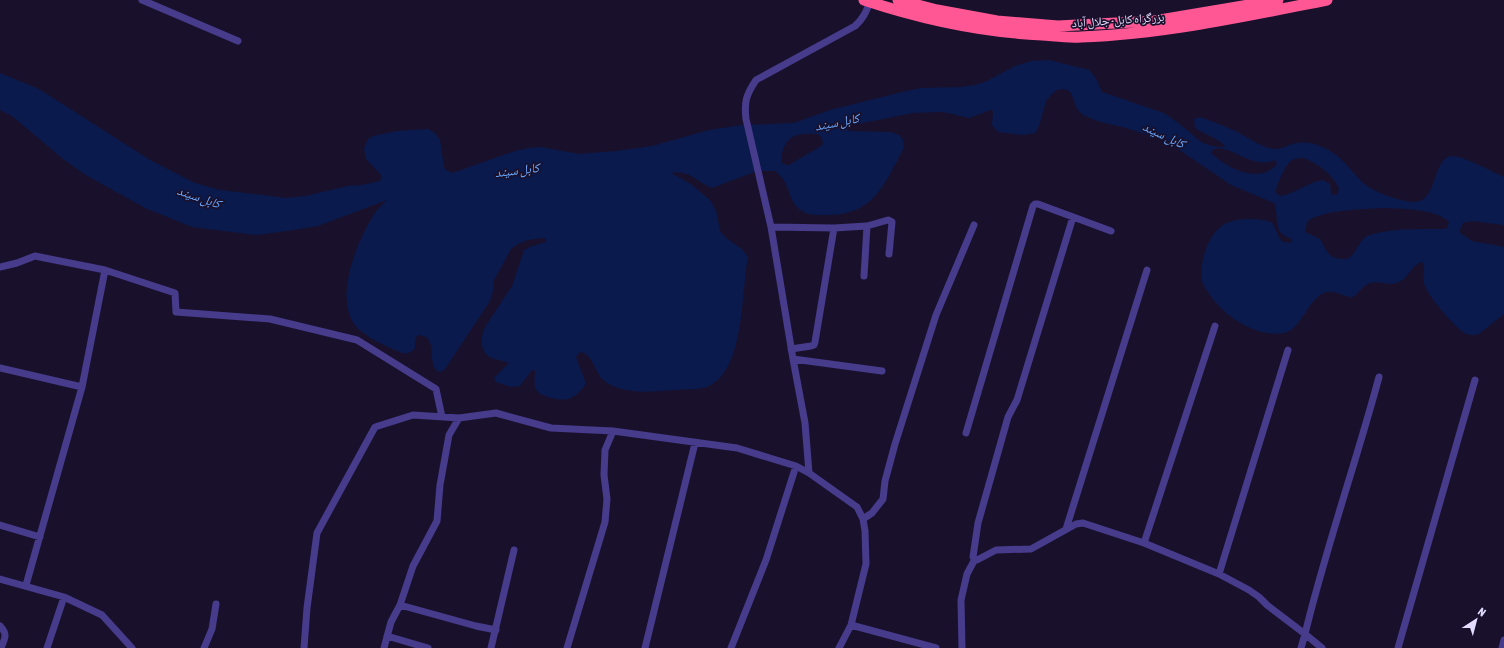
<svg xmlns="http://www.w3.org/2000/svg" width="1504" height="648" viewBox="0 0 1504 648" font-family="'Asap Condensed','Noto Naskh Arabic',sans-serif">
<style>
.water{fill:#0a1a4c;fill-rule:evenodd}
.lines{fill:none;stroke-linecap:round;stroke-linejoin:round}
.minor{stroke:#473b8c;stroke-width:7}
.highway{stroke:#ff5794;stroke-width:11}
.labels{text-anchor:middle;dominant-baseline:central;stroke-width:3.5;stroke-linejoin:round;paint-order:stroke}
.street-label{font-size:12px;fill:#e4dcff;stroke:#19112c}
.water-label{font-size:13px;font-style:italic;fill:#6aa9ff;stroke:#19112c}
</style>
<rect width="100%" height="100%" fill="#19112c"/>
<path class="water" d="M1049,60L1089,70L1095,77L1102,92L1164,113L1181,125L1201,142C1208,145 1218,149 1225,146C1223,141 1202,133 1195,128L1194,119L1200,117C1211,121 1222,125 1233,130C1246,136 1261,148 1275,149C1280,149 1285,147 1289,145C1306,140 1315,143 1330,151C1344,159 1351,171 1362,182C1373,192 1399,201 1413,202C1438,203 1432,159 1451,156C1462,155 1493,172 1504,177V225L1471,221L1463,223L1459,232L1472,241L1504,247V314L1479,334C1476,335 1471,336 1467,334C1458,332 1428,296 1425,286C1422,281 1424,271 1424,265L1422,262C1413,264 1409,276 1401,281C1389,288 1381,280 1370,283C1363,285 1359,293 1353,297C1344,297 1336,290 1327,292C1308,296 1302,330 1284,333C1255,338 1222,315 1208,292C1205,288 1203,285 1202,281C1199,263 1208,231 1227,223C1238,218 1260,218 1271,222C1278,228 1277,246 1291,242L1292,239C1271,233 1280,218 1274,203L1231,185L1172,145L1154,137L1126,128L1097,121L1083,115L1077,109L1071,93L1067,90L1061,89L1057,90L1051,95L1046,101L1039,126L1035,133L1022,135L998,132L992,125L993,111L991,110L969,118L943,112L913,113L848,126L847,128L849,131L890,132L899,135L903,140L904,148C884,184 874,216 826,215C816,215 805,216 797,207C787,196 790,182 775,171H757L712,188C695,181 691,170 671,173L691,184L711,201L716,211L720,231L726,238L742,249L748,257C741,292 745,369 709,386C702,390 684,389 675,390C656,391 637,394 618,388C612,386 606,383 602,379C595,371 592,353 580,352L576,357L585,381V385C581,391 575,397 568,399C560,401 537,397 535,387C534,383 535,376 535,371L532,370L520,386L511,387L496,382L494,378L509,363C504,361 499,360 494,359C479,354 480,338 485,327L512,286L524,250L532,246L546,242V239L543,238L528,240L518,244L511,249L494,280L493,291L490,301L445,369L441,372L437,371C428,362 436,345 426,337L419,335L416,337L415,339V348C412,352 408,354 402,353C388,347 364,337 355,325C334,297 357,242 373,216C377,209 382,205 387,200L318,226L294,230L257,235L192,227L145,208L84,174L63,159L12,116L0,110V73L39,89L150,160L195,183L220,190L286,198L305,196L348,186L362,185L380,181L382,176L366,159L364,148L368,139L373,136L397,131L428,129L435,133L440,140L444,167L446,170L452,173L515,151L529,148L541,147L579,154L616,151L652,146L709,130L742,125L794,123L830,110L902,92L921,88L961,87L975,85L987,81L1015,66L1031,61ZM818,134L822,138L823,144L821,146L789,165H786L782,163C780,154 785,139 795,136C801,133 811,134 818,134ZM1220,148C1239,152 1256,169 1275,160L1277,164C1259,185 1229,169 1212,154L1211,152L1214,149ZM1304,158C1318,164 1332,174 1339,188L1337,195H1333L1331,193L1330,184L1323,180C1308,182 1296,193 1281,196L1276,193C1275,187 1286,164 1291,161C1295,158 1300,158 1304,158ZM1382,208C1400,209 1435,208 1449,222L1447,228L1444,229C1423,229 1387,228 1367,236C1357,241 1356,259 1344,259C1328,259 1327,251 1320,239L1305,232L1307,222C1319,210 1364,209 1382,208Z"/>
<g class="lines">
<path class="minor" d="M142,0L238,41
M1073,217L1017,400L1008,417L978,523L973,557L975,559L977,560L996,550L1031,549L1076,524L1083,523L1144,543L1219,574L1249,590L1259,597L1267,605L1305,634L1301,648
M771,227L834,228L867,226L888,220L892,222L889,254
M0,267L17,263L35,256L105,270L175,293L176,312L270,319L357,340L436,389L442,417
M864,276L867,226
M791,349L811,346L814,345L815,342L834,228
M793,359L882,371
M0,368L82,387
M966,433L1033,206L1035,204H1038L1111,231
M863,519L872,513L883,499L885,481L895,444L936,315L974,225
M0,525L40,537
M1066,529L1147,270
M1144,543L1215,326
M1219,574L1288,350
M0,579L64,597L102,615L132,648
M26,585L82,387L105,270
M400,605L476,626L496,630
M851,625L936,648
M0,626C8,634 5,638 1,648
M387,636L428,648
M47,648L64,597
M204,648L212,629L216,604
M304,648L307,608L317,533L375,427L413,415L459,418L496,413L551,428L613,431L737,448L796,466L809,473
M384,648L391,622L400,605L413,566L437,521L440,485L449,435L459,418
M491,648L514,550
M567,648L605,522L607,499L604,475L605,450L613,431
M645,648L695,443
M731,648L766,560L796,466
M839,648L851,625L866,564L865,531L863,519L857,507L809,473L805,423L793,359L771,227L746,119C744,102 746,95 756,80L855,26C863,19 866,12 870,2
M962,648L961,600L967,574L975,559
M1322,648L1305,634C1326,547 1356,463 1379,377
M1398,648L1475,380
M1502,648L1504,640"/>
<path class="highway" d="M864,0C921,19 981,32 1042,35C1055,36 1068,38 1081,37C1164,34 1246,16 1327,0
M898,0L937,10L997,21L1058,26L1154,21L1278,0"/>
</g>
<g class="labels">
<g class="street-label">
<text transform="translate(1118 20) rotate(-4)">بزرگراه کابل- جلال آباد</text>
</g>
<g class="water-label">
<text transform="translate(837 122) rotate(-11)">کابل سيند</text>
<text transform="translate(1164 135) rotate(25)">کابل سيند</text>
<text transform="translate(517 170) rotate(-7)">کابل سيند</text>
<text transform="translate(199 197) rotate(19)">کابل سيند</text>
</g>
</g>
<g transform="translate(1476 620) rotate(36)" stroke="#19112c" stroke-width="3" paint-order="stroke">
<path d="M0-3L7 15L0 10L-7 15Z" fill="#e4dcff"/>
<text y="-6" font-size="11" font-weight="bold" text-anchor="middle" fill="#e4dcff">N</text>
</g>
</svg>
